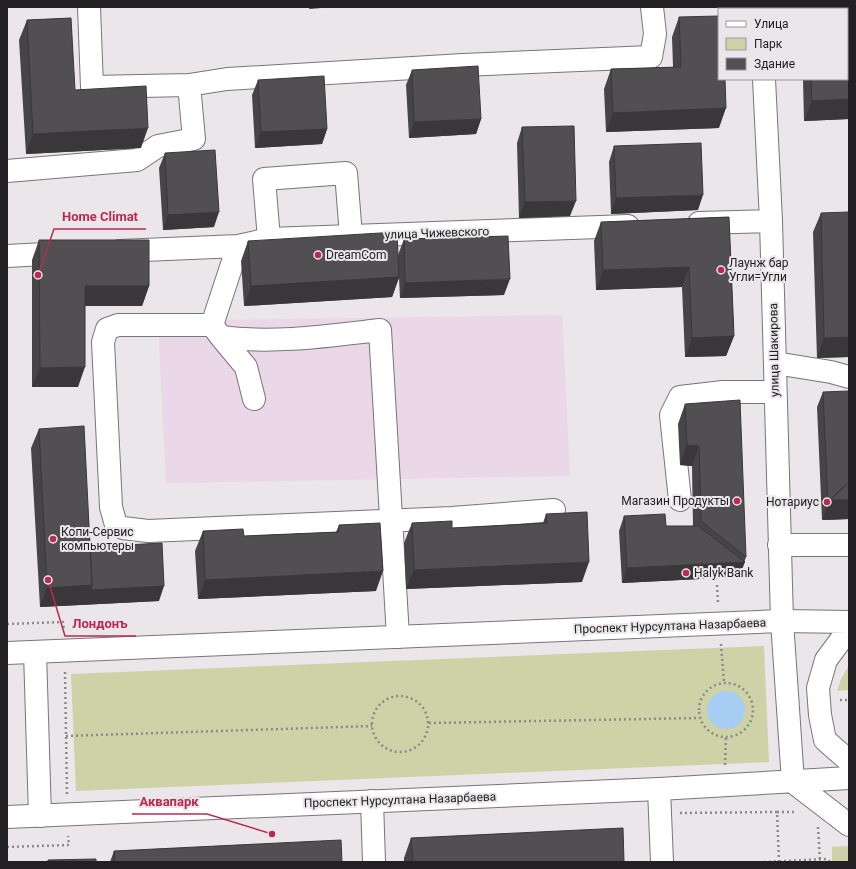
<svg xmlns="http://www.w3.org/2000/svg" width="856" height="869" viewBox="0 0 856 869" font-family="Roboto,sans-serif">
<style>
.industrial{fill:#ead7e7}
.green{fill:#cdd3a7}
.water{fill:#a8cdf3}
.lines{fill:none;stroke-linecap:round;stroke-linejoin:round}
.minor-casing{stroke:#787579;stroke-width:24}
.major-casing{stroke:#787579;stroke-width:24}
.path{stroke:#8c898c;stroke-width:2.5;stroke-dasharray:2 3;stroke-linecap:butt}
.minor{stroke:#fff;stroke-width:22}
.major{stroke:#fff;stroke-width:22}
.wall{fill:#474447}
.shaded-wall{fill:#39373a}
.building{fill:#524f53;stroke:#39373a}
.poi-dot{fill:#ba2a4f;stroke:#eae6ea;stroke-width:1.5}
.labels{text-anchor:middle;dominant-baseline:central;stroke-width:4;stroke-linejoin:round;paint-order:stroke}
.street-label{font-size:12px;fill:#222022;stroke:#eae6ea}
.poi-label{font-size:12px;fill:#222022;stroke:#eae6ea;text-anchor:start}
.leader{fill:none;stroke:#ba2a4f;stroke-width:1.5}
.callout-dot{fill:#ba2a4f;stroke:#eae6ea;stroke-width:1.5}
.callout-label{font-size:13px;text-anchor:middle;font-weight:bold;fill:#ba2a4f;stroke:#eae6ea;stroke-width:4;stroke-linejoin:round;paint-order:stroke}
</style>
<rect width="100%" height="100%" fill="#eae6ea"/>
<path class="industrial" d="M562,315L570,476L166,483L158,321Z"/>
<path class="green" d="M764,646L769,762L76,791L71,674Z
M849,665V690L837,691L841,679Z
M848,846L849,862H832V847Z"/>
<path class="water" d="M707 710a19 19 0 1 1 38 0a19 19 0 1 1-38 0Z"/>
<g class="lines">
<g class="minor-casing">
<path id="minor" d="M89,7L92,87L189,85L227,79L463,65L651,57L655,34L652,7
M761,7V9
M764,79L771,221L782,621
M7,171L137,160L158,146L194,139L189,85
M699,223L771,221
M269,239L264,179L346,173L351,236
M238,246L212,325H118L107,329L103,342L111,507L116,525L123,528L148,531L452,518L554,510
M120,251L238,246L269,239L628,226
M7,256L64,253
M212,325L221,337C273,344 328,336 380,330L398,637
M221,337L246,367L254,399
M775,363L831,372L849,377
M680,500L671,415L680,397L723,392H775
M779,545H849
M35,652L40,816
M659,789L662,862
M372,801L374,862"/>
</g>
<g class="major-casing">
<path id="major" d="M782,621L793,782L849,825
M849,629L826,660L818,688L820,715L825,740L849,761
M7,653L782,621L849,622
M7,817L659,789L849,778"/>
</g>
<path class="path" d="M717,585L718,603
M7,624L63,622L64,631
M721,644L724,683
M65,672L67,795
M699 710a27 27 0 1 1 54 0a27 27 0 1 1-54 0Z
M372 724a28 28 0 1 1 56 0a28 28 0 1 1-56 0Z
M840,700H849
M429,723L699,718
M66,736L372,726
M725,765L726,737
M777,812H797
M680,813L777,812L779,862
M818,827L820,862
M7,847L69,845L68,836
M764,862L827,859L830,862"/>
<use href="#minor" class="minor"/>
<use href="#major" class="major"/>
</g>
<path class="wall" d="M799,7H849V119L804,121L803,79H847V9H799Z
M679,17L719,128L606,132L604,89L611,69L673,67L672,37Z
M27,20L75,90L141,148L26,154L19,40Z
M412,70L481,119L476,134L409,138L406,85Z
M258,80L327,129L322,144L255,148L252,95Z
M522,127L570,216L519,218L517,143Z
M614,146L698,210L611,214L609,162Z
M165,153L214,227L163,230L159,168Z
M821,213L849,357L817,358L813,232Z
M729,217L734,336L726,356L685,357L682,287L596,290L594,241L601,222Z
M404,239L504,295L400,298L399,278L392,297L244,306L241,261L248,241L398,255Z
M39,240L149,286L142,306H85L78,387H32V260Z
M823,392L849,519L823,520L824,519L822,520L817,407Z
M685,404L746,557L739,577L622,583L619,531L624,516L666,526H693L692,466L680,465L678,424Z
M39,429L90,547L159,601L40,607L31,448Z
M546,514L582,582L406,589L404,543L412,523L452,528L543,523Z
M339,525L376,591L198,599L195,551L203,531L244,536L336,532Z
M411,838L624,862H404V858Z
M114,851L342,862H110Z"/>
<path class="shaded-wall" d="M310,7H334L309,9Z
M849,99V119L804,121L812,101Z
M726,108L719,128L606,132L613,113Z
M481,119L476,134L409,138L414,122Z
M148,128L141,148L26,154L33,134Z
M327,129L322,144L255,148L261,132Z
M703,195L698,210L611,214L616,198Z
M576,201L570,216L519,218L525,202Z
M219,212L214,227L163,230L168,215Z
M689,267L682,287L596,290L603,270Z
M399,277L392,297L244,306L251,286Z
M510,279L504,295L400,298L405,283Z
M85,286H149L142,306H78Z
M734,336L726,356L685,357L692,338Z
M849,337V357L817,358L824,338Z
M85,367L78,387H32L40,368Z
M687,445L699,446L692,466L680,465Z
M830,500H849V519L823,520L824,519L822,520Z
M589,562L582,582L406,589L414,570Z
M745,562L739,577L622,583L627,568Z
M383,571L376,591L198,599L205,580Z
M92,585L164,586L159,601L40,607L47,588Z"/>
<path class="building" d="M807,7H849V99L812,101L811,79H847V9H808Z
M719,16V79H725L726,108L613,113L611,69L681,67L679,17Z
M71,18L75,90L146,86L148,128L33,134L27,20Z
M478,66L481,119L414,122L412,70Z
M324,76L327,129L261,132L258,80Z
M574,126L576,201L525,202L522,127Z
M701,143L703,195L616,198L614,146Z
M215,150L219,212L168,215L165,153Z
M849,212V337L824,338L821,213Z
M729,217L734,336L692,338L689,267L603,270L601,222Z
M397,232L399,277L251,286L248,241Z
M508,236L510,279L405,283L404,239Z
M39,240H149V286H85V367L40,368Z
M849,391V482L830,500L829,503L828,505L823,392Z
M740,400L746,557L701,521L699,446L687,445L685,404Z
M84,426L92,585L47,588L39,429Z
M849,482V500H830Z
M587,512L589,562L414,570L412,523L452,521V528L547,523L546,514Z
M665,514L666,526H698L745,562L627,568L624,516Z
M380,523L383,571L205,580L203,531L243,529L244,536L339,532V525Z
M162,543L164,586L91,590L92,585L90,547Z
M623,828L624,862H413L411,838Z
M341,840L342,862H115L114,851Z
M96,859V862H48V860Z"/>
<g class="poi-dot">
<circle cx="318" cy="255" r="4"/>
<circle cx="721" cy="270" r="4"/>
<circle cx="737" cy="501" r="4"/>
<circle cx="827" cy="502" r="4"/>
<circle cx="53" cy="539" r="4"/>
<circle cx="686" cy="573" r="4"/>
</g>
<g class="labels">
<g class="street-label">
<text transform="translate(437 233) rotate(-2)">улица Чижевского</text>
<text transform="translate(774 350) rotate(-91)">улица Шакирова</text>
<text transform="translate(670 626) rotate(-2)">Проспект Нурсултана Назарбаева</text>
<text transform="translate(400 800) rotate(-2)">Проспект Нурсултана Назарбаева</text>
</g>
<g class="poi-label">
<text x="326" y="255">DreamCom</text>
<text x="729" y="263">Лаунж бар<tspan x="729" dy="14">Угли=Угли</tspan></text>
<text x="729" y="501" text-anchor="end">Магазин Продукты</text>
<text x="819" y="502" text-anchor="end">Нотариус</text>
<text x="61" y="532">Копи-Сервис<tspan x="61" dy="14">компьютеры</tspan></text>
<text x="694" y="573">Halyk Bank</text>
</g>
</g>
<path class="leader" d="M38 275L54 229H146M48 580L65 636H136M272 834L207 814H132"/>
<g class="callout-dot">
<circle cx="38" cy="275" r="4"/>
<circle cx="48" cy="580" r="4"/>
<circle cx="272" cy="834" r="4"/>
</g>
<g class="callout-label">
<text x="100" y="221">Home Climat</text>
<text x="100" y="628">Лондонъ</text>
<text x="169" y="806">Аквапарк</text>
</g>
<rect width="856" height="869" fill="none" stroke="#222022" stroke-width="16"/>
<rect x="718" y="8" width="130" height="72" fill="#eae6ea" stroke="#9a979a"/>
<rect x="726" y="21" width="20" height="6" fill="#ffffff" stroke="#9a979a"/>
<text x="754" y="28" font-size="12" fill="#222022">Улица</text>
<rect x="726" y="38" width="20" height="12" fill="#cdd3a7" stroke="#9a979a"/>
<text x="754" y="48" font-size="12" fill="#222022">Парк</text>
<rect x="726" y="58" width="20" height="12" fill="#524f53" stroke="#9a979a"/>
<text x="754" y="68" font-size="12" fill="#222022">Здание</text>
</svg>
